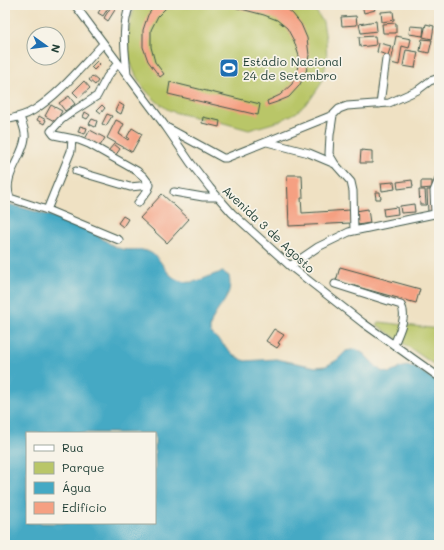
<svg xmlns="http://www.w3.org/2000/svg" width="444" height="550" viewBox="0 0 444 550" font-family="Mali,sans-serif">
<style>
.green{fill:#b9c668;stroke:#6c824e}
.water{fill:#44a9c4;stroke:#32737c;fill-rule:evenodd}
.building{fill:#f5a082}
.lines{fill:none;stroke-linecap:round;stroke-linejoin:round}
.minor-casing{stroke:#3e5649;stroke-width:9}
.minor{stroke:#fff;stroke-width:7}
.labels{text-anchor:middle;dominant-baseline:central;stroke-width:3.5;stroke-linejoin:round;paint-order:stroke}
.poi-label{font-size:12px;fill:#1f3d34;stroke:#f7f3e8;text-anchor:start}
.street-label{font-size:12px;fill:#1f3d34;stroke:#f7f3e8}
</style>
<rect width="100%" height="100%" fill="#f7f3e8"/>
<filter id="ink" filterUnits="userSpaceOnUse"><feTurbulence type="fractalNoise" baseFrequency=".025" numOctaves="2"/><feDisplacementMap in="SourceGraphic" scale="8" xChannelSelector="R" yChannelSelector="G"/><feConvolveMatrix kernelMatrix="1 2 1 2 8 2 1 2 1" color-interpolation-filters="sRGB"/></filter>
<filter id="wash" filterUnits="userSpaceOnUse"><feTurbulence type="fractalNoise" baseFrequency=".012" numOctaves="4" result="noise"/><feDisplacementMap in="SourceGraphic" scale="16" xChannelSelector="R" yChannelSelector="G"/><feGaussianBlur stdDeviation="0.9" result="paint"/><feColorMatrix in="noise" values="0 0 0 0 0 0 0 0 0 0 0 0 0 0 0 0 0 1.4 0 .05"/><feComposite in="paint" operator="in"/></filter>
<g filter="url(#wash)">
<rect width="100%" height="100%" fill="#efe1c3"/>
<path class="green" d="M136,5H312L323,22L326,39L327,60L321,84L310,100L297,112L280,121L249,130L220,122V121L203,117L202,119C193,116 175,114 167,109C130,85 118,45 136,5Z
M379,322L439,329V368L377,325Z"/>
<path class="water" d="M5,203C34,211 62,218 89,231C99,235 108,244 118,248C129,252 142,247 151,253C165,261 164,278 185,282C198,284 210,274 223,272L229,276C235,302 209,310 210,332L235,356L245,361L276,359L316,367L326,366L337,360L346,351L356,349L364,354L381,371L390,373L399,368L407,366L414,367L439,383V545H5ZM27,433H155V523H27Z"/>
<g id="blocks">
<path class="building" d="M103,5H110L103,16L98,13Z
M112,5H118L108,21L104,18Z
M155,5H171L167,7L158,16L151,30V47L155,62L164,74L160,77L148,61L143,47V30L148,15Z
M226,5H285V7L293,14L301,24L307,38L309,55L306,73L299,86L289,97L277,102L268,105L267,101L280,95L292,84L297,71L299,56L294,41L287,28L277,20L264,15Z
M362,5H373L375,10L364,13Z
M393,11L394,20L382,22L381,12Z
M356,16L357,25L342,26L341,17Z
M376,21L377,31L361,33L359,24Z
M396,23V33H383L382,24Z
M426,24L434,26L432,39L423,37Z
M410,26L424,27L423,36L409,34Z
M375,36L376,45L360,47L359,37Z
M396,36L411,39L409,48L402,46L399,65L391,63Z
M422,39L432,40L429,53L420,51Z
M379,43L391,46L388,55L377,52Z
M406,50L418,52L415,68L403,66Z
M97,61L100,64L94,70L91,67Z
M92,76L98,81L95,85L89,80Z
M84,81L90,88L79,98L73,92Z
M170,82L260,104L258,115L168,94Z
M69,96L75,104L65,111L59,103Z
M119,103L124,106L121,114L115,111Z
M51,105L62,111L56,122L45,116Z
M102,105L105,108L101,113L97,110Z
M85,112L90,115L87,119L83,117Z
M107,114L112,116L106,126L102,124Z
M39,116L46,120L44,124L37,120Z
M203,117L220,121L219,127L202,123Z
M92,119L97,121L95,127L89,124Z
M116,120L124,124L119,134L128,140L129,138L127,137L132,128L142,134L132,152L107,138Z
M80,126L87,128L85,134L78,132Z
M90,130L105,138L100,146L85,139Z
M114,144L120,149L115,156L108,151Z
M361,150L372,151V163H360Z
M287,175H302L303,198H301L302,213L350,210L351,223L289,226Z
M412,180L413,187L398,189L397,182Z
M421,181H432V188L421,189Z
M394,182L395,189L382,191L381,183Z
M419,190H425L426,205H420Z
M427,190H433V212H428Z
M375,192H380L381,199H376Z
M162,194L189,219L167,243L140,218Z
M414,204L415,212L401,213L400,206Z
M397,207L398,214L384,216L383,209Z
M368,209L370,223L358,225L356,211Z
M123,216L128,219L123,227L118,223Z
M340,267L420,289L416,303L336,281Z
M274,329L284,335L278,343L280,344L277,348L266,341Z"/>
</g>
</g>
<g filter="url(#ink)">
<use href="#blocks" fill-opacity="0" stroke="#3e5649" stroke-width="1"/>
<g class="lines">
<g class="minor-casing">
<path id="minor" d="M75,5L166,127L190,162L210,188L232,213L290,266L363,323L439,377
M118,63L107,77L97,96L69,114L61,120L51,131L54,135L79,140L89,144L137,171L144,177L150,185L148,190L138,203
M127,74C125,51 121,27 130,5
M380,104L386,59
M20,117C22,123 26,131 25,138C23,158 2,175 10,198L47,210L119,240
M5,120C15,118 25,116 34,110C59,95 83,65 103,44
M168,128L223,158H226L333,115
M267,142L309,153L335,164
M76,171L130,187L150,185
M174,192L203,197H218
M47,210L71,151L72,139
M435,213L434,191L439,179
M354,231L353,191L351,182L335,164L329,154L330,135L333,115L339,109L347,106L389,103L418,90L430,81L439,78
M290,266L318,247L349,232L439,213
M335,284L401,305C408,317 398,334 394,345"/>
</g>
<use href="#minor" class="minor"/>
</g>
</g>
<defs>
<g id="stadium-square" transform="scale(1)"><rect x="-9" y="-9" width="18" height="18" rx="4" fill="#1f6fb2" stroke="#f7f3e8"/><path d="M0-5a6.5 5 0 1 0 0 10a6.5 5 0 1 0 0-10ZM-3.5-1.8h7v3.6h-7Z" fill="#fff"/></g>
</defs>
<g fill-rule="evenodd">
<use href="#stadium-square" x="229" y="68"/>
</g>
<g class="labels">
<g class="poi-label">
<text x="243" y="61">Estádio Nacional<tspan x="243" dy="14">24 de Setembro</tspan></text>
</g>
<g class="street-label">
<text transform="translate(269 229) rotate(43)">Avenida 3 de Agosto</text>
</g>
</g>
<rect width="444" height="550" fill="none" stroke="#f7f3e8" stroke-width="20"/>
<rect x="26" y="432" width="130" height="92" fill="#f7f3e8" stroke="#a1aaa0"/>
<rect x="34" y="445" width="20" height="6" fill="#ffffff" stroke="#a1aaa0"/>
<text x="62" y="452" font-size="12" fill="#1f3d34">Rua</text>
<rect x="34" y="462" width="20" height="12" fill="#b9c668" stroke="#a1aaa0"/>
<text x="62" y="472" font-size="12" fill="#1f3d34">Parque</text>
<rect x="34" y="482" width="20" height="12" fill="#44a9c4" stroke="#a1aaa0"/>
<text x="62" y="492" font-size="12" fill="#1f3d34">Água</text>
<rect x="34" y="502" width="20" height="12" fill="#f5a082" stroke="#a1aaa0"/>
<text x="62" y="512" font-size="12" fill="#1f3d34">Edifício</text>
<g transform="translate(46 46) rotate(104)"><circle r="19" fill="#f7f3e8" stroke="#a1aaa0"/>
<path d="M0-3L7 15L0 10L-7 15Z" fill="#1f6fb2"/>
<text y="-6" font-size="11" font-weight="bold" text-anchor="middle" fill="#1f3d34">N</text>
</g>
</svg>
